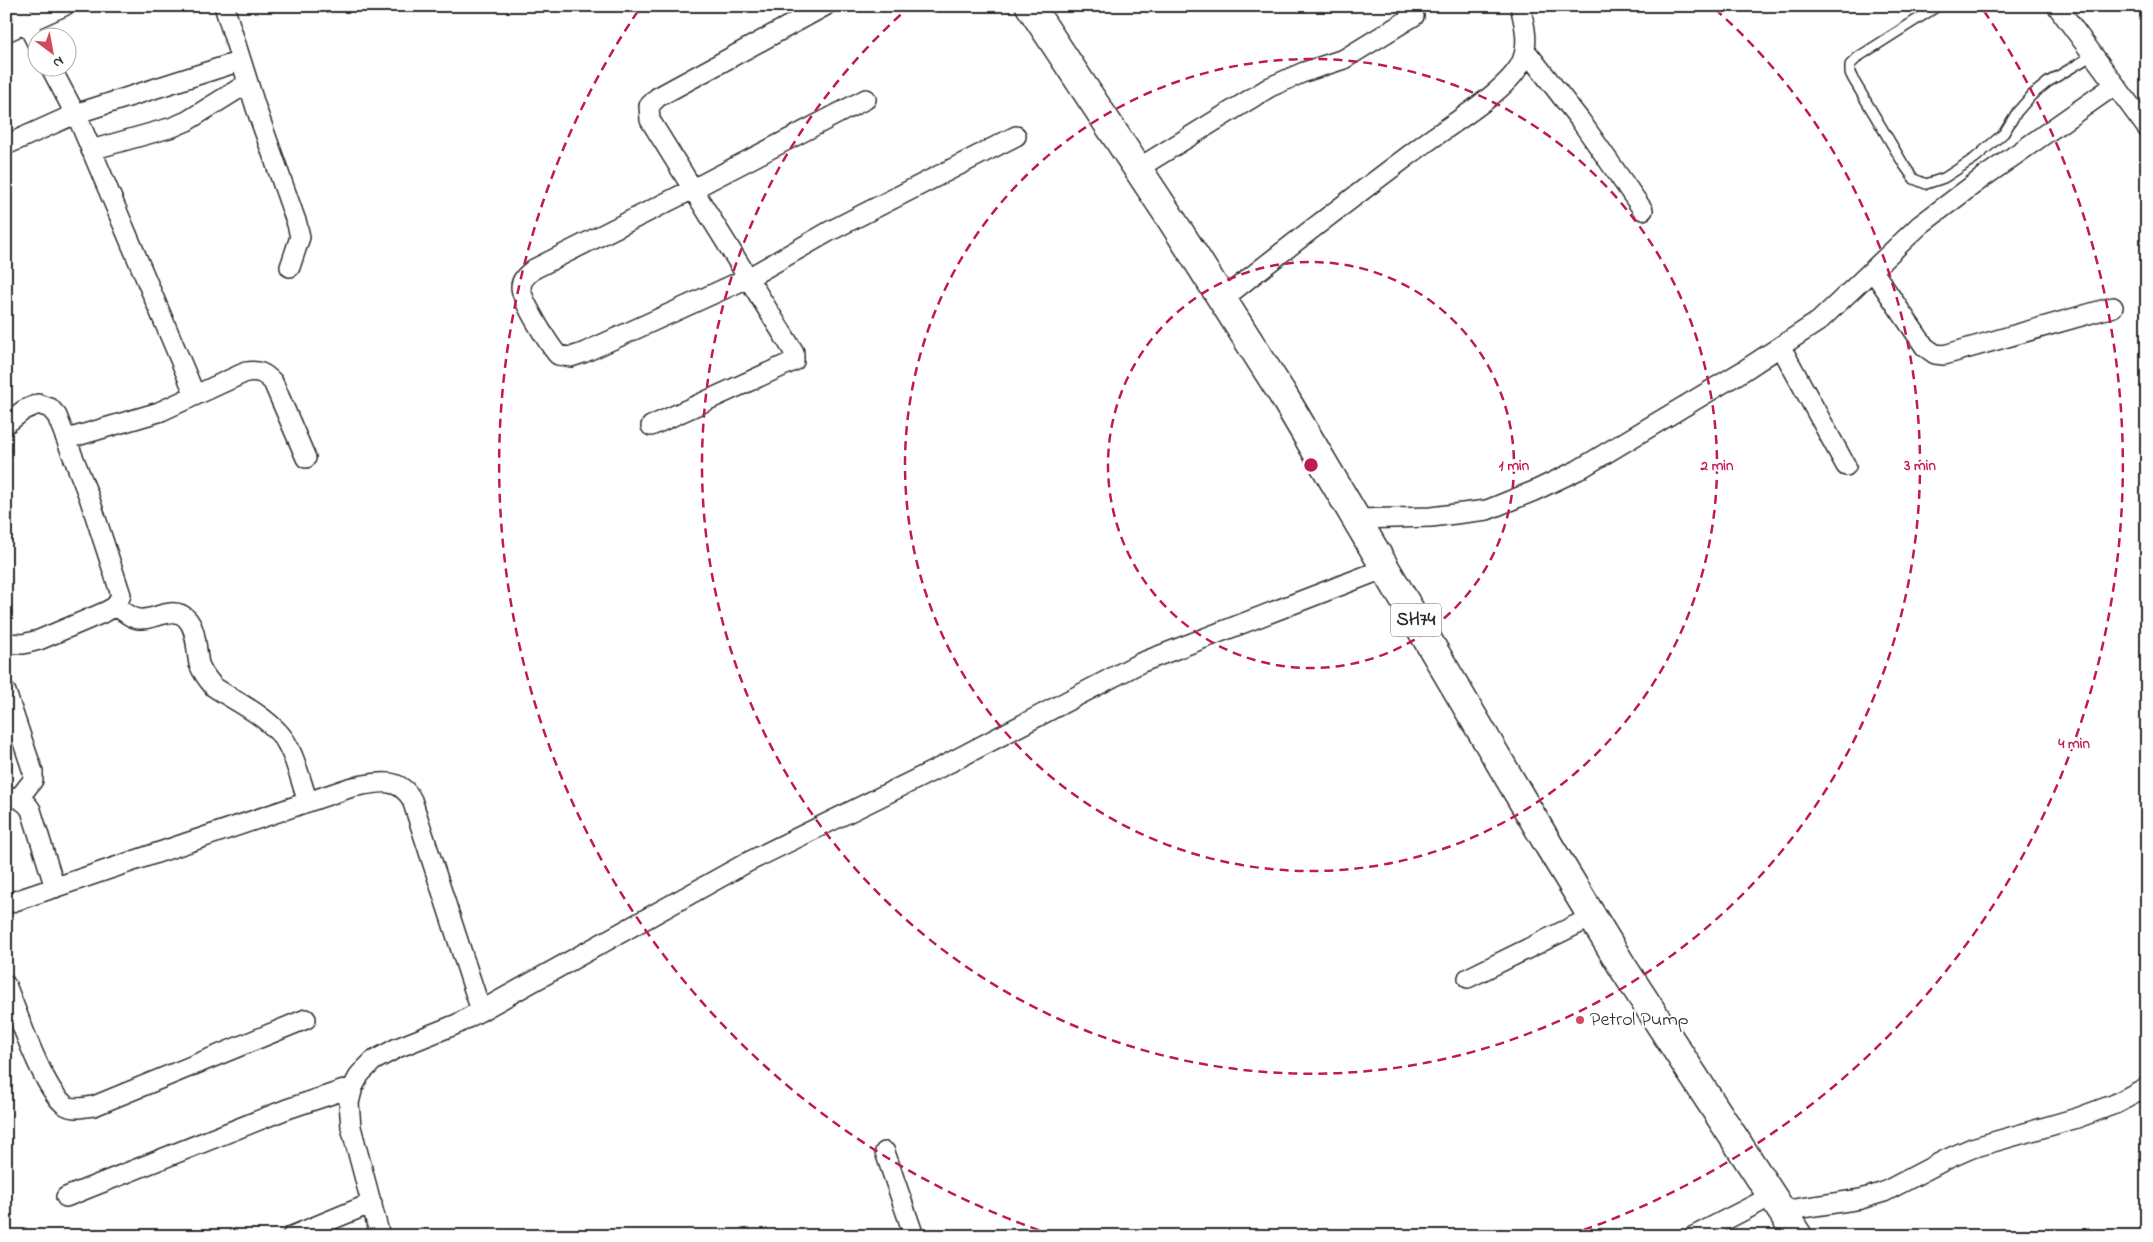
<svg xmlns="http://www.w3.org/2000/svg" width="2153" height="1242" viewBox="0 0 2153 1242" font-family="'Indie Flower',sans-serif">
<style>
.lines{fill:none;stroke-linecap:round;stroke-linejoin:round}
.service-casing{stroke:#2b2b2b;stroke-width:12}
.minor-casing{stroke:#2b2b2b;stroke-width:22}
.trunk-casing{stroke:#2b2b2b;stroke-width:31}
.service{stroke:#fff;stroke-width:9}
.minor{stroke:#fff;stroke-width:19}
.trunk{stroke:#fff;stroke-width:28}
.ring{fill:none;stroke:#c2185b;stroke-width:2.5;stroke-dasharray:9 6}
.poi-dot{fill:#d1495b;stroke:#fff;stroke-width:2}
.labels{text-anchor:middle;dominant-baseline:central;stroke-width:4;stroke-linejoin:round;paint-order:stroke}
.shield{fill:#fff;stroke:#6b6b6b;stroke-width:1}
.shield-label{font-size:19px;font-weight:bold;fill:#2b2b2b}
.poi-label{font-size:20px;fill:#2b2b2b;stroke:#fff;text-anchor:start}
.centre{fill:#c2185b;stroke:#fff;stroke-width:2.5}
.ring-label{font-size:15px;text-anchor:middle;font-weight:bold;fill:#c2185b;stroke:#fff;stroke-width:4;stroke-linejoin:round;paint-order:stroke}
</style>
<rect width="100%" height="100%" fill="#fff"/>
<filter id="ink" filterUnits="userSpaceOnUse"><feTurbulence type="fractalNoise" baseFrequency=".02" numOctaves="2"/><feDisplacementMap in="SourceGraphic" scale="10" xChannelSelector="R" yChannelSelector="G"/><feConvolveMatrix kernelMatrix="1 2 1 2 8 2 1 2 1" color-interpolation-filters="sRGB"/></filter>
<g filter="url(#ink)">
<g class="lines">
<g class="service-casing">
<path id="service" d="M1938,6L1858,57L1850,65V73L1853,79L1904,165L1914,179L1926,184L1944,178L1975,158L2004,133L2017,112L2032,95L2048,82L2093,55"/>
</g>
<g class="minor-casing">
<path id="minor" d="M18,6L38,45
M224,6L256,108L297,224L300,237L290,267
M2057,6L2147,128
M6,32L64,6
M1526,51L1580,120L1643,210
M51,68L80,123L195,395
M866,99L693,189L534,269C528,274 521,279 521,287C521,300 549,345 558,355L571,357L583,353L748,278L830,231L1016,136
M6,145L75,114L241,61
M91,150L173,127L187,121L248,83
M1137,169L1270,87L1304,72L1344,59L1414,16
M1873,271L1925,347L1935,354L1944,355L2113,307
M1223,299C1289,246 1356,195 1424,144C1450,125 1505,92 1520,65C1530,47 1525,25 1520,6
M1781,347L1846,466
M6,424L24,410L38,404L50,408L57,416L89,497L121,595L116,606L105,612L39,640L23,644L6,643
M651,426L794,361V352L650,120L649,106L658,97L825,6
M67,439L159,412L246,372C259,370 264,373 273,382L306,458
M1358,519L1431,517L1487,510L1534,491L1578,470L1743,371L1819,321L1920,225L1981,179L2115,85
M116,606C123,611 131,618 139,619C154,621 174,604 187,619C197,630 196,650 199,664C202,672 208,680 214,687C235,701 263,714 280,734C294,749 301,783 308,802
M6,692L33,772V780L19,798
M7,796C18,798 25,800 31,810L55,888
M6,904L352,787C376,783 399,775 412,800L481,1011
M1468,978L1592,917
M6,985C17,1011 43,1089 64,1104C72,1111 84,1107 94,1106L306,1019
M885,1152L914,1236
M66,1197L287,1109L353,1087
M1782,1211L1861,1199L1884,1192L1947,1159L1972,1148L2077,1118L2115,1104L2147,1087
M292,1236L372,1203
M380,1236L351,1127L349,1103L353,1087L360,1074L373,1061L397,1048L457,1024L748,862L949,763L1140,663L1386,568
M1694,1236L1772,1196"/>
</g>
<g class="trunk-casing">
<path id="trunk" d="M1030,6L1173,222L1283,395L1551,849L1624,969L1798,1236"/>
</g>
<use href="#service" class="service"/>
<use href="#minor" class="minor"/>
<use href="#trunk" class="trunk"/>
</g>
</g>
<g class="ring">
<circle cx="1311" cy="465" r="203"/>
<circle cx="1311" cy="465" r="406"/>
<path d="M1715 9A609 609 0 1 1 907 9"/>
<path d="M1053 1235A812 812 0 0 1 638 11M1984 11A812 812 0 0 1 1569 1235"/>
</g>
<circle class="poi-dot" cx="1580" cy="1020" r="5"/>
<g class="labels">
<rect class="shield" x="1391" y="603.5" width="50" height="33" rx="4"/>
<g class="shield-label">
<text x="1416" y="620">SH74</text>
</g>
<g class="poi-label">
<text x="1590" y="1020">Petrol Pump</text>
</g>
</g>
<circle cx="1311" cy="465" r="8" class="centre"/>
<g class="ring-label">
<text x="1514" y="470">1 min</text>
<text x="1717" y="470">2 min</text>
<text x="1920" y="470">3 min</text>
<text x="2074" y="748">4 min</text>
</g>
<rect width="2153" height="1242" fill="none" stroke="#fff" stroke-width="25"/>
<rect x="12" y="12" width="2128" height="1217" fill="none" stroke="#2b2b2b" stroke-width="2" filter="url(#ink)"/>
<g transform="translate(52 52) rotate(148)"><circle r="24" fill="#ffffff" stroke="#aaaaaa"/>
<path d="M0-4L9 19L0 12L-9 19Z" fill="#d1495b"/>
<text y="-8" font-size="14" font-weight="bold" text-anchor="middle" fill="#2b2b2b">N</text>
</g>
</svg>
